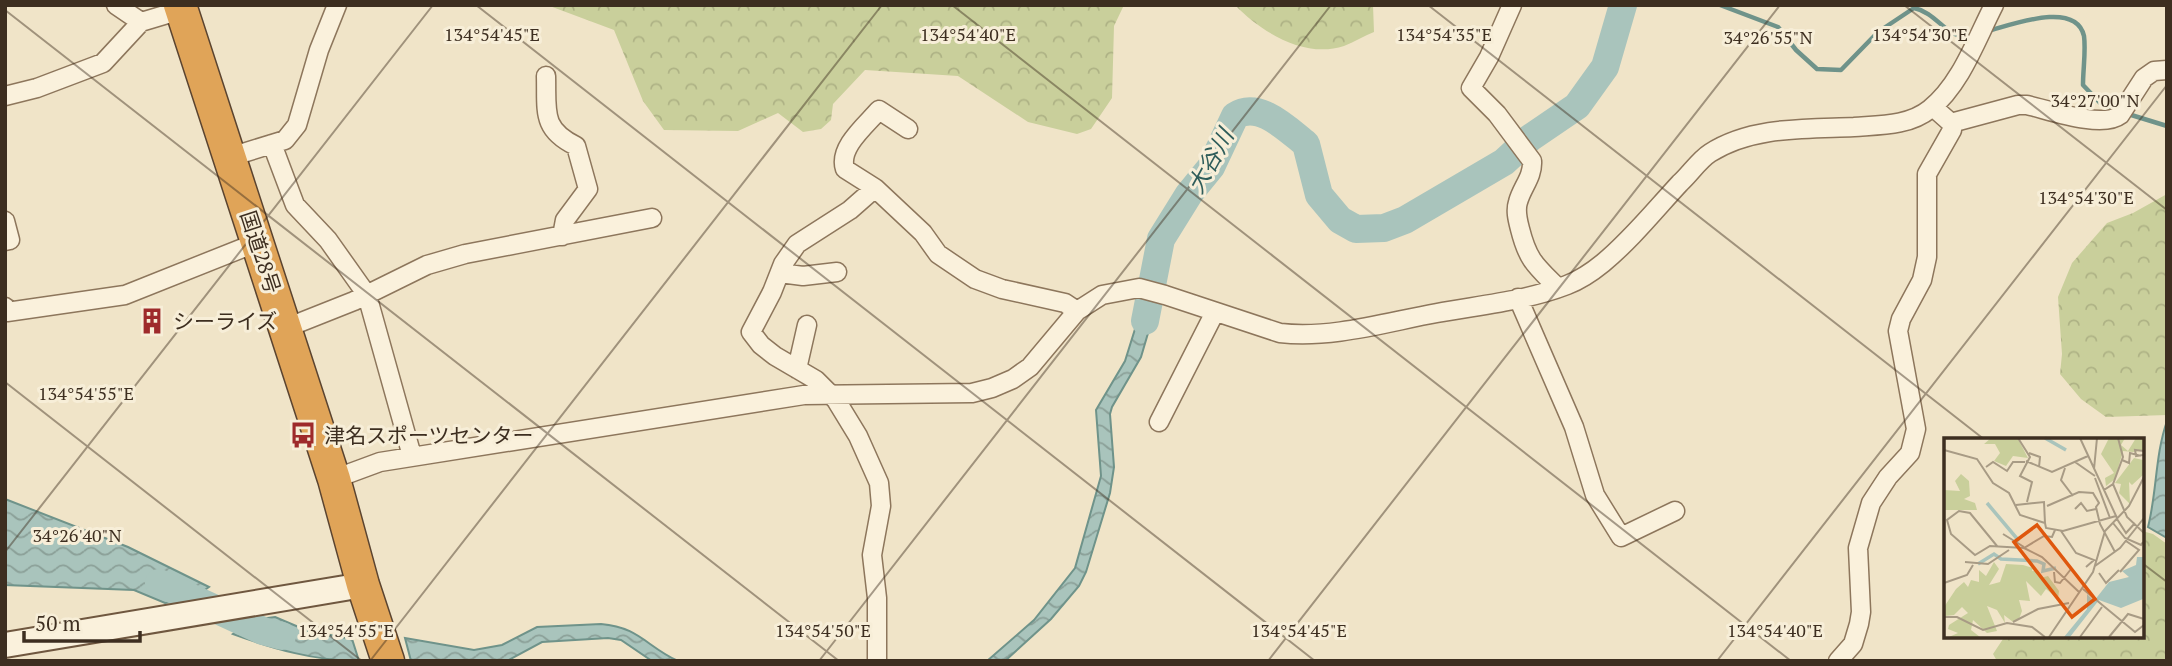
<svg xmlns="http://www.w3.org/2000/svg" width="2172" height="666" viewBox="0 0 2172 666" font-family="'PT Serif','Noto Sans JP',serif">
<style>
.forest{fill:url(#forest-crowns)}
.water{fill:url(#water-waves);stroke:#6f938a;stroke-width:2}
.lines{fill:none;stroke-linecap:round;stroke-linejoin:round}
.stream{stroke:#6f938a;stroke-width:4.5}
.river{stroke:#a9c4bc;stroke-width:28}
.street-casing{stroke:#8d765c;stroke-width:21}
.secondary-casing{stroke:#6f573f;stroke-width:28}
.highway-casing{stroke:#5b4430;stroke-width:35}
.street{stroke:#faf1dc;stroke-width:18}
.secondary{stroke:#faf1dc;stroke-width:24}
.highway{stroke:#e0a458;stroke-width:32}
.ticks{fill:none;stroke:#3d2e20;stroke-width:2;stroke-opacity:0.45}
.labels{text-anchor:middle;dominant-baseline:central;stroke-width:6;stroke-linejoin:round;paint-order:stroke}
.street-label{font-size:21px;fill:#3d2e20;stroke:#f7eed8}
.poi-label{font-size:21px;fill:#3d2e20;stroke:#f7eed8;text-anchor:start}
.water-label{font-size:23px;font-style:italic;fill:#2f5d5a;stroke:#f7eed8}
.inset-river{fill:none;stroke:#a9c4bc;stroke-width:3.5}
.inset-road{fill:none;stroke:#a89b85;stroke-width:2}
.view{fill:#df570d;fill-opacity:0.15;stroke:#df570d;stroke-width:3.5}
.inset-edge{fill:none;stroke:#3d2e20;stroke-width:3.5}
.ticks-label{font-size:18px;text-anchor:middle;fill:#3d2e20;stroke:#f7eed8;stroke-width:6;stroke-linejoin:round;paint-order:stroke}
</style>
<defs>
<pattern id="forest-crowns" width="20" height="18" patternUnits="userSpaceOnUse" patternTransform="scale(1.75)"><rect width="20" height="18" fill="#c9cf9b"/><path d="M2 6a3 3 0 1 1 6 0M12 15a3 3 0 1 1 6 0" fill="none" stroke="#aeb285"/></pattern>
<pattern id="water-waves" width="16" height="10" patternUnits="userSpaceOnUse" patternTransform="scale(1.75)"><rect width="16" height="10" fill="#a9c4bc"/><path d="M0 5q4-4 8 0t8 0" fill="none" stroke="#8ba098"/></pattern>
</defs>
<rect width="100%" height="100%" fill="#f0e4c8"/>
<path class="forest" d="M547,5H1124L1114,26L1112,98L1091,129L1077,134L1028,122L958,76L865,70L833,104L831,120L821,129L803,132L778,113L738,131L664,130L643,101L614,30Z
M1235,5H1373L1374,32C1364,36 1354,42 1344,46C1305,59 1261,32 1235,5Z
M2167,194V415L2106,417L2081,399L2060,374L2062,354L2058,297L2072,263L2107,223L2133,213Z
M2142,531L2153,534L2167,544V661H1997L1993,654L2005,636H2142Z"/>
<path class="water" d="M1145,297L1158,299L1141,357L1112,407L1110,414L1114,467L1110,493L1086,572L1079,586L1051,619L1005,661H987L1034,620L1075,568L1101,476L1096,410L1125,361Z
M2167,421V538L2148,527C2157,492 2155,455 2167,421Z
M5,499L128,547L209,587L192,599L165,603L134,590L5,585Z
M275,617L308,631L352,639L359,661C315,661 274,649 233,634L252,620Z
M601,624C639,627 647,647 678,661H652L621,640L608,638L542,642L507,661H411L405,638L474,650L502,645L537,627Z"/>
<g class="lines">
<path class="stream" d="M1720,5L1778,27L1796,50L1817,69L1841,70L1878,32L1914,8C1939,13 1947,42 1972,35
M1988,31C2011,25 2076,0 2084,36C2086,51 2083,69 2083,85L2103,106L2116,110
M2128,114L2167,126"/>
<path class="river" d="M1145,321L1161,239L1189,194L1211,167L1235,116C1259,100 1288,130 1306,144L1319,195L1340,220L1356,229L1384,228L1405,220L1504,162L1530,138L1577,106L1605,67L1623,5
M159,583L263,631L282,636"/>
<g class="street-casing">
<path id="street" d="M116,5L141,22
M1512,5L1489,57L1471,88L1497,114L1532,161C1533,177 1522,187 1518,202C1515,211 1518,221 1520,229C1528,261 1536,266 1558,288
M546,76C547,111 541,129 576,146L588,189L565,220L562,236
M5,96L37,88L103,63L141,22L181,10
M1951,123L2018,105H2027C2049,110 2102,129 2120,115L2144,78L2154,71L2167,70
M272,144L295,205L328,240L367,295L412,456
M230,157L285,140L297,125L319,50L337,5
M875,188L845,169C838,148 865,126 879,110L908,129
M5,221L10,240L5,241
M780,273L803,276L837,272
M1518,298L1574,427L1595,495L1621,537L1675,511
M5,307L7,312L125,295L258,242
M286,328L354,301L427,265L465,254L652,218
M797,369L807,325
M1159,422L1215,312
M334,479L380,462L804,395L972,393L992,388L1013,379L1030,367L1077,311L1102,295L1139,288L1165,295L1280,333C1332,339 1387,322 1437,313C1480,305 1526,301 1567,285C1580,280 1592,272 1603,263C1631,240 1655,210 1680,183C1690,174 1699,160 1710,153C1752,126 1807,129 1854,127C1880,125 1909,126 1930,109C1961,84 1976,40 1994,5
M877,661V598L872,555L881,506L879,483L858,436L836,400L816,380L775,356L761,345L751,332L772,292L783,264L797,244L850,210L875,188L923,233L938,254L975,279L1002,289L1065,303L1077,311
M1838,661L1853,644L1859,624L1861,612L1858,548L1871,503L1888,477L1910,453L1916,429L1898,331L1901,319L1922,280L1927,257V174L1952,130L1951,123L1933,107"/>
</g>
<g class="secondary-casing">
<path id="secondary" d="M5,645L363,585"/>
</g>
<g class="highway-casing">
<path id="highway" d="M180,5L334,479L363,585L388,661"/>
</g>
<use href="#street" class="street"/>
<use href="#secondary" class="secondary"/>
<use href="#highway" class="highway"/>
</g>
<path class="ticks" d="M476,5L1315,661M952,5L1791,661M1428,5L1985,440M1904,5L2167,210M5,10L839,661M5,382L362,661M5,552L433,5M2142,563L2167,582M370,661L882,5M819,661L1331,5M1268,661L1780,5M1717,661L2167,85M2166,661L2167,659"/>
<defs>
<g id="building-bare" transform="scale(2.1)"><path d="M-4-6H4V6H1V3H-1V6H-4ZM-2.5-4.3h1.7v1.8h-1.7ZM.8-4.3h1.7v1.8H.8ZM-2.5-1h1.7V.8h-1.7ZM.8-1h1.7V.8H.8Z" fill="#9e2a2b" stroke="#f7eed8" stroke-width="2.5" paint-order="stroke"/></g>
<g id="bus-bare" transform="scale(2.1)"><path d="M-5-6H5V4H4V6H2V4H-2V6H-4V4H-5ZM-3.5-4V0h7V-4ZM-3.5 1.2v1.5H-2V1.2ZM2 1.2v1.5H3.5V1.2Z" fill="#9e2a2b" stroke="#f7eed8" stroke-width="2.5" paint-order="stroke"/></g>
</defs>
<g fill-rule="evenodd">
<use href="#building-bare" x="152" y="321"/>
<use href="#bus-bare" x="303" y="435"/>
</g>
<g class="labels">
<g class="street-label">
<text transform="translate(261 252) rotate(72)">国道28号</text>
</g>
<g class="poi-label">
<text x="173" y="321">シーライズ</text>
<text x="324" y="435">津名スポーツセンター</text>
</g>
<g class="water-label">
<text transform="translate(1210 161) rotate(-61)">大谷川</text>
</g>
</g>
<g transform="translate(1944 438)">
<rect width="200" height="200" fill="#f0e4c8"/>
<path d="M47,0L74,1L84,20L69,18L62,28L50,23L56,15L51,6H40ZM165,0H181L177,7L184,13L192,0H199V12L189,14L179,13L171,41L162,48L161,40L170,35L157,16ZM190,20L199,22V37L188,47L185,44L186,66L175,55L177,46L171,45ZM17,36L25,43L26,58L20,61L31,65L33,72H0V52L16,53L11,43ZM50,124L55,131L45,147L56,144L62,126L79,127L89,130L88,133L94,132L97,140L104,138L115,153L114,161L102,151L97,158L82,143L86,163L75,162L78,173L75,181L69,184L60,177L61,185L53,172L43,168L53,193L43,195L29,182L27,192L36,199H5L14,195L4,191L5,187L24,175L18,169L10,177L1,178L0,169L12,151L20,144L24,149L27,142L35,144V132L42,138Z" fill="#c9cf9b"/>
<path d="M193,119H199V161L177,170L155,162L126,199H120L143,171V156L150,163L165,144L185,139L178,133L192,127Z" fill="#a9c4bc"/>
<path class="inset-river" d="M101,0L122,12M43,65L75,103M34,126L50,116L57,121L93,123L100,126L99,133L112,130"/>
<path class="inset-road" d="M74,0L86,19L76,38L88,44L83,64M136,0L173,80M0,12L33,21L49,45L65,55L76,77L101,85L102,90L119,93L172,78M85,15L96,19L95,29M199,17L192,18L191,12L200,13M178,22L185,25L186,15L197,18M82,23L108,34L144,18M131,24L151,38M42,29L49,24L63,33L69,24H81M121,30L117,42L129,58M150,31L153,0M151,40L166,80M169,46L183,79L200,95M160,52L169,46L179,19L174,0M72,67L100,64L101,85M103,68L135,54L149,55L155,65L152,69L156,86L171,114M131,71L137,65L143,73L152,71M173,81L182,95L191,85M169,85L181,100L197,107L199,104M117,93L132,115L150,122L142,129M59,96L80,109M53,108L26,75L15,73L3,82L7,96L31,117L46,108L80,110L100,98L108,99L111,92M80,110L98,119L135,154M21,124L44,126L65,112M151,128L176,110L200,80M110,134L111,144L116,145L127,131M176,134L195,112L182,103M155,135L162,145L175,132M0,145L23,137L29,127M139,151L191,194L200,187M0,179H13L39,192L63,185L88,189L101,199M69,184L94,171L125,165M105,199L149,134L161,93L185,68L200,39M136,199L158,169M165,199L184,176L200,181"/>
<path class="view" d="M93,87L151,161L128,179L70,104Z"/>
<rect width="200" height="200" class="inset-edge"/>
</g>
<g class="ticks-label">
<text x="492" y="41">134°54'45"E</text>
<text x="968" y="41">134°54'40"E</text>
<text x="1444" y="41">134°54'35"E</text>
<text x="1920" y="41">134°54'30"E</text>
<text x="1768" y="44">34°26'55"N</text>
<text x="2095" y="107">34°27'00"N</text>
<text x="2086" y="204">134°54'30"E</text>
<text x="86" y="400">134°54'55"E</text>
<text x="77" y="542">34°26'40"N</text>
<text x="346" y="637">134°54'55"E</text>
<text x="823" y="637">134°54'50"E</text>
<text x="1299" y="637">134°54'45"E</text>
<text x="1775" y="637">134°54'40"E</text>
</g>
<rect width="2172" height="666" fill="none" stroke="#3d2e20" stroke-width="14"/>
<path d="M24 631v10h116v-10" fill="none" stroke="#3d2e20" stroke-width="3.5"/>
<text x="35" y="631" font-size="21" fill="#3d2e20" stroke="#f7eed8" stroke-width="5" paint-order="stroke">50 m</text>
</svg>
